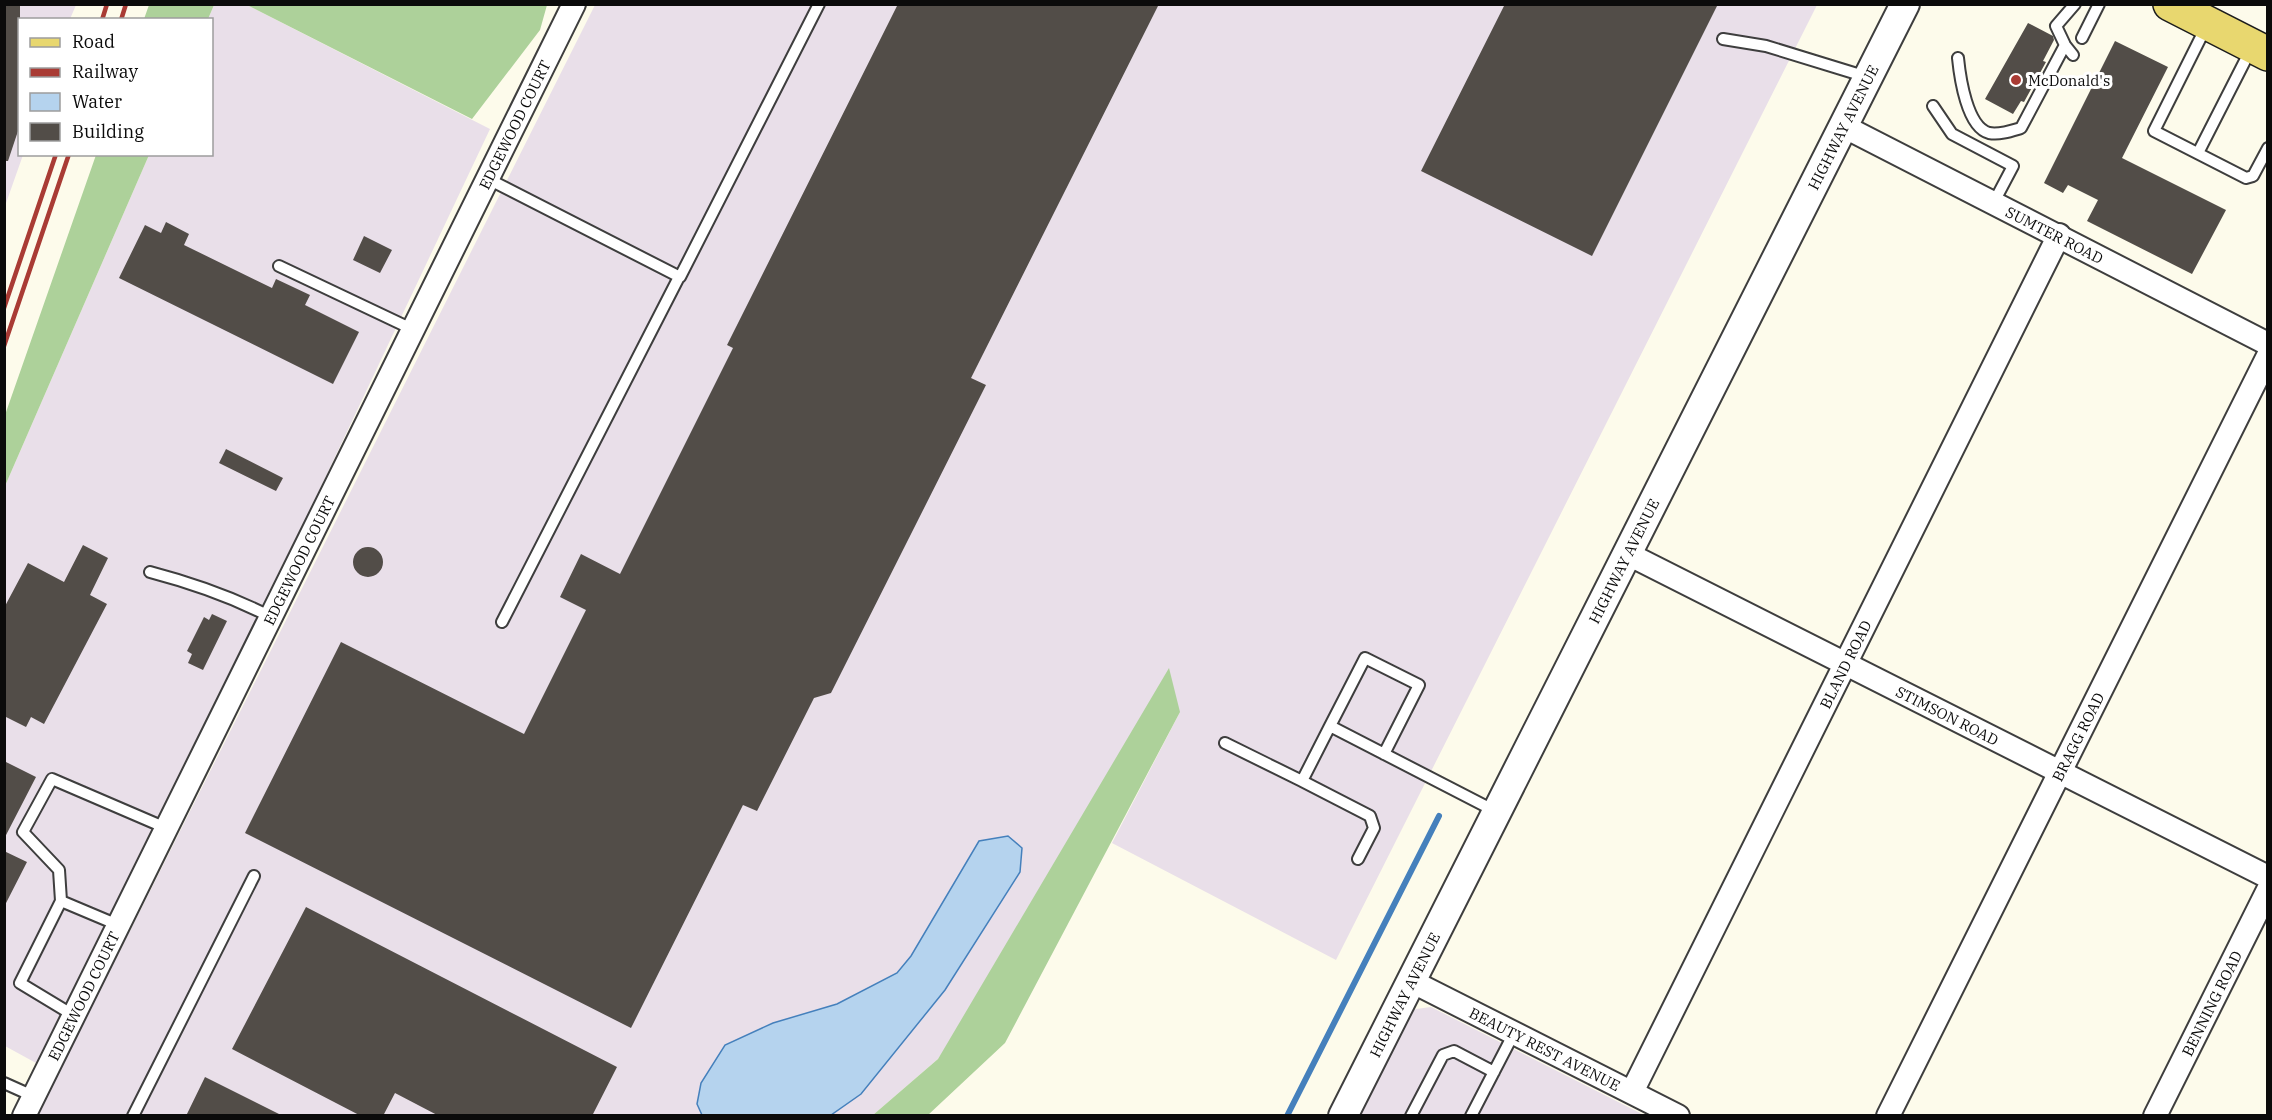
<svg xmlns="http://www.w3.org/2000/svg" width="2272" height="1120" viewBox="0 0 2272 1120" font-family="'IBM Plex Serif',serif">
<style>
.industrial{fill:#e9dfe9}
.forest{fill:#add19a}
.water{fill:#b5d3ee;stroke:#4580bc;stroke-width:1.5}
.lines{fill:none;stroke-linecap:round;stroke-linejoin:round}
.stream{stroke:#4580bc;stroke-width:6}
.building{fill:#524d48}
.service-casing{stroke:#3e3e3e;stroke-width:14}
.minor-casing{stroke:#3e3e3e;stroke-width:26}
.tertiary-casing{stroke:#3e3e3e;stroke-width:32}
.primary-casing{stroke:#1c1c1c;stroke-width:36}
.service{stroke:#fff;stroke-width:10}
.minor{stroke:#fff;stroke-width:22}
.tertiary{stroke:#fff;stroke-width:28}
.primary{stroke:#e8d76f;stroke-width:33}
.rail{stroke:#a93b34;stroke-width:4.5}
.poi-dot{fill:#a93b34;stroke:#fff;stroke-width:2}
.labels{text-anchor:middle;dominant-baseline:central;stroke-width:6;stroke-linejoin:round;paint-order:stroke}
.poi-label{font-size:15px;fill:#0b0b0b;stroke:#fff;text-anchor:start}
.street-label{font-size:15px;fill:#0b0b0b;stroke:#fff}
</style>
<rect width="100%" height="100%" fill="#fdfbeb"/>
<path class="industrial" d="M5,5H76L70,19L20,20V154L23,155L5,206Z
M214,5H247L490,129L318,493L36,1063L5,1046V486L149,155L212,154V20L208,19Z
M595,5H1817L1336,960L1112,843L1180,712L938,1059L873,1115H831L861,1094L945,990L1020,872L1022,848L911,956L897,974L837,1004L773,1023L725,1045L697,1104L702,1115L37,1116Z
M1431,1007L1644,1115L1354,1116L1404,1017L1416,1009Z"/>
<path class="forest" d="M149,5V4L214,5L208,19H144Z
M247,5H547L540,30L472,119Z
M96,155H149L5,486V415Z
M1169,668L1180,712L1005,1043L928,1115H873L938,1059Z"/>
<path class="water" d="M1008,836L1022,848L1020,872L945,990L861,1094L831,1115H702L697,1104L701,1083L725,1045L773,1023L837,1004L897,973L911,956L979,841Z"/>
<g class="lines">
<path class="stream" d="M1287,1116L1439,816"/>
</g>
<path class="building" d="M4,4H20V125L8,161H4Z
M898,4H1159L971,378L986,385L831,693L814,698L757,811L743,805L631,1028L245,833L341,642L524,734L586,610L560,597L581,554L620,574L733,348L727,345Z
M1505,4H1718L1592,256L1421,171Z
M2028,23L2053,36L2054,40L2043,61L2046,62L2024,102L2021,101L2013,114L1985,99Z
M2115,41L2168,67L2122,158L2226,210L2192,274L2087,221L2098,200L2068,185L2063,193L2044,183Z
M166,222L189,234L184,245L272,288L276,279L310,295L305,305L359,332L333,384L119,278L145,225L161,233Z
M364,236L392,250L380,273L353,260Z
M226,449L283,478L276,491L219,463Z
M83,545L108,558L90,595L107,604L44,724L31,717L26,727L4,716V608L28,563L64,582Z
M353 562a15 15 0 1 1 30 0a15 15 0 1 1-30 0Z
M212,614L227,621L203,670L188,663L192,654L187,651L204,617L209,620Z
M4,761L36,777L4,839Z
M4,851L27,862L4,907Z
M306,907L617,1067L592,1116H439L395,1093L383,1116H361L232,1049Z
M205,1077L283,1116H186Z"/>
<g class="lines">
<g class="service-casing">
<path id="service" d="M2207,25L2154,131L2246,178L2253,176L2268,148
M2082,38L2099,4
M1723,39L1766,46L1867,77
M2073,55L2065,45L2056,26L2075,4
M1958,58C1960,78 1967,127 1989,133C2000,135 2011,131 2021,128L2065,45
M1933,106L1952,134L2013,166L1994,202
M2198,153L2251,49
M488,179L680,277L819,4
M279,266L414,330
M150,572C192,583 232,597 271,617
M502,622L679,277
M1225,743L1302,781L1330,726
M1384,754L1419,685L1365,658L1330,726L1495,811
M1302,781L1370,816L1374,828L1358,859
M61,901L59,870L23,832L52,779L166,828
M73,1015L20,983L61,901L118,925
M4,1083L33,1096
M133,1116L254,876
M1411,1116L1443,1055L1454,1051L1494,1072
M1471,1116L1514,1033"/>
</g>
<g class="minor-casing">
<g id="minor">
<path id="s1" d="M1843,126L2268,344"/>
<path id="s2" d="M1626,553L2268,877"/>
<path id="s3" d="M1411,981L1678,1116"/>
<path id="s4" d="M1632,1092L2059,235"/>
<path id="s5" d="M24,1116L574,4"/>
<path id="s6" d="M1888,1116L2268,356"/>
<path id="s7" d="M2155,1116L2268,890"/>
</g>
</g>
<g class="tertiary-casing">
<g id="tertiary">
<path id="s8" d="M1343,1116L1905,4"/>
</g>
</g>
<g class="primary-casing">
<path id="primary" d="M2170,4L2268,54"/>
</g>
<use href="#service" class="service"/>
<use href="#minor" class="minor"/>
<use href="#tertiary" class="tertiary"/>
<use href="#primary" class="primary"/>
<path class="rail" d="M102,20L107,4
M121,20L126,4
M4,308L56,154
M4,346L69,154"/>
</g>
<circle class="poi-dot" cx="2016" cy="80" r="6"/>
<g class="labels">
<g class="poi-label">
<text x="2028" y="80">McDonald's</text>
</g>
<g class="street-label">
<text stroke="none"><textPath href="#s5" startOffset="1106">EDGEWOOD COURT</textPath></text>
<text stroke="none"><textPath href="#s8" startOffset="1108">HIGHWAY AVENUE</textPath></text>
<text stroke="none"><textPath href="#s1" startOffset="238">SUMTER ROAD</textPath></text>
<text stroke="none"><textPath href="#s5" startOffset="620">EDGEWOOD COURT</textPath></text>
<text stroke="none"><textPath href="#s8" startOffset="622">HIGHWAY AVENUE</textPath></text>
<text stroke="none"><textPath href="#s4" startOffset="478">BLAND ROAD</textPath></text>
<text stroke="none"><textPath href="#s2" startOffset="360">STIMSON ROAD</textPath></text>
<text stroke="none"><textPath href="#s6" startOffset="424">BRAGG ROAD</textPath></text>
<text stroke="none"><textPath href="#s8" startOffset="136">HIGHWAY AVENUE</textPath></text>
<text stroke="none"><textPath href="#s5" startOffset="134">EDGEWOOD COURT</textPath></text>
<text stroke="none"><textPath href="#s7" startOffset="126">BENNING ROAD</textPath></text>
<text stroke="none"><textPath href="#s3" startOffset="150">BEAUTY REST AVENUE</textPath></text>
</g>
</g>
<rect width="2272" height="1120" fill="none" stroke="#0b0b0b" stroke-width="12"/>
<rect x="18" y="18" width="195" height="138" fill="#ffffff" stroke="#9d9d9d" stroke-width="1.5"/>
<rect x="30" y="38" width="30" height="9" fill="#e8d76f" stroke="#9d9d9d" stroke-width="1.5"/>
<text x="72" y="48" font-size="18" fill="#0b0b0b">Road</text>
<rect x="30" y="68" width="30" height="9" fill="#a93b34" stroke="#9d9d9d" stroke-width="1.5"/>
<text x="72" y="78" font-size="18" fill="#0b0b0b">Railway</text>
<rect x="30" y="93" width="30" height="18" fill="#b5d3ee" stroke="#9d9d9d" stroke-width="1.5"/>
<text x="72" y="108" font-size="18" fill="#0b0b0b">Water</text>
<rect x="30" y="123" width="30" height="18" fill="#524d48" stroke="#9d9d9d" stroke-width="1.5"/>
<text x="72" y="138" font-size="18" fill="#0b0b0b">Building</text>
</svg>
